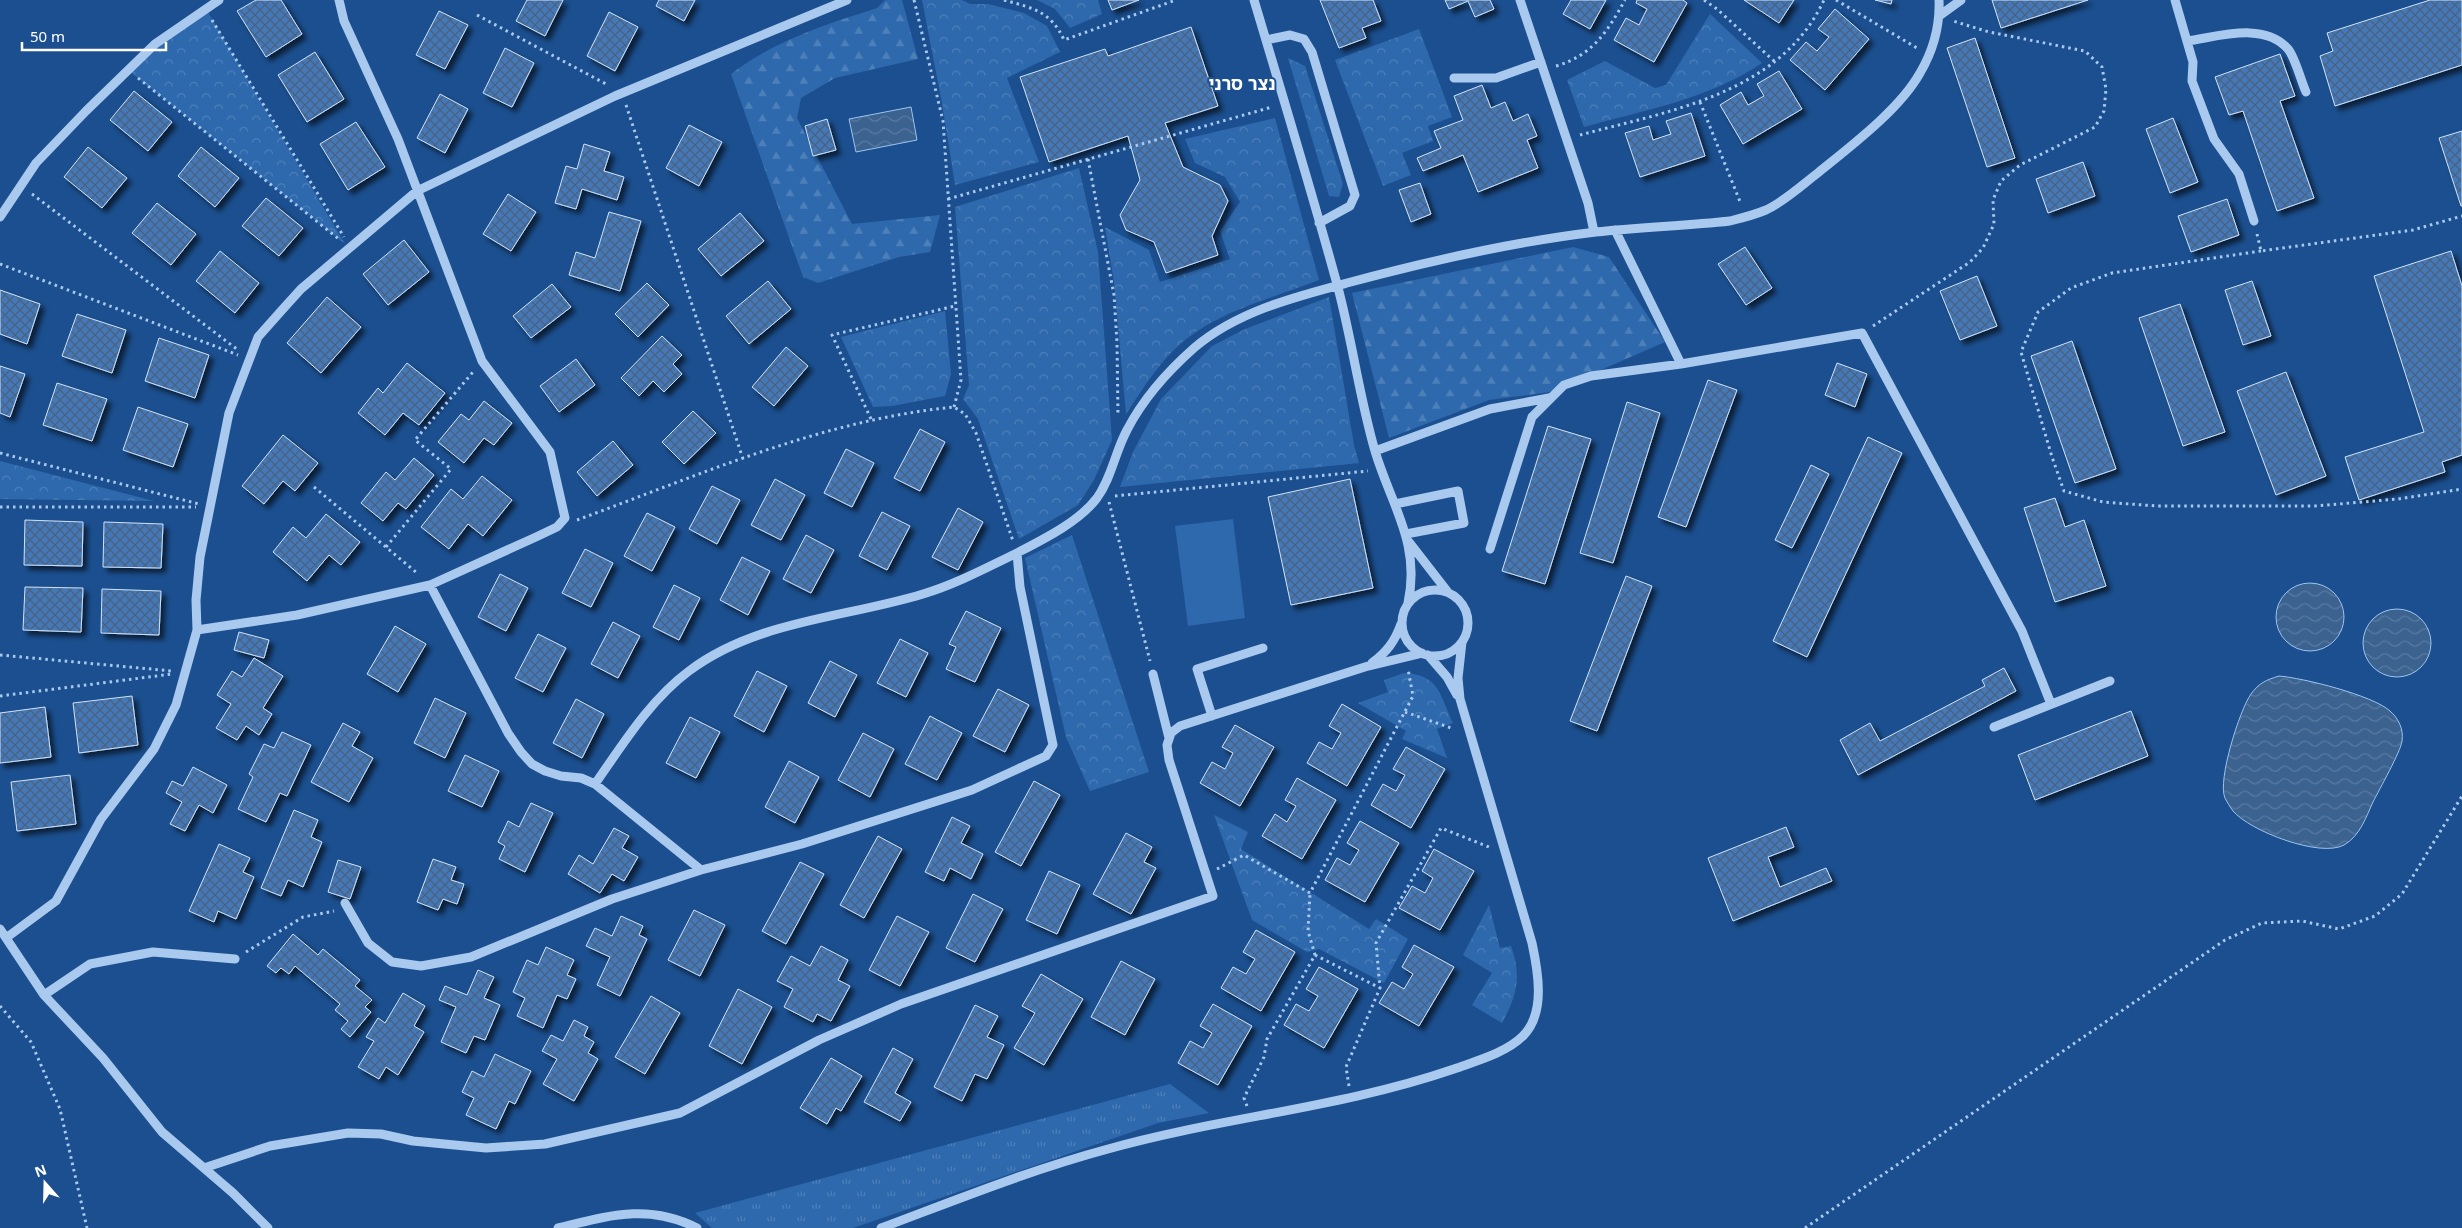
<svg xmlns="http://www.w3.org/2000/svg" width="2462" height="1228" viewBox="0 0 2462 1228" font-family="'Noto Sans','Noto Sans Hebrew',sans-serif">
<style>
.grass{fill:url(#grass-tufts)}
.forest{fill:url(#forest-firs)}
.park{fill:url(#park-crowns)}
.garden{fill:#2e69ad}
.water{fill:url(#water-waves);stroke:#9cc4f0}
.building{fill:url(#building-cross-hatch);stroke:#cfe3fa;filter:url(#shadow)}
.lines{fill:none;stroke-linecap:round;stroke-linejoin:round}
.path{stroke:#a9c9ee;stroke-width:3;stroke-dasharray:2.5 4;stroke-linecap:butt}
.minor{stroke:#a9c9ee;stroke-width:9}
.labels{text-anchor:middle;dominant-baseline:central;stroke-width:4;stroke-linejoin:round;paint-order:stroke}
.quarter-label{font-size:18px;font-weight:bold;fill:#fff;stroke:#1b4f8f}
</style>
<defs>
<pattern id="grass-tufts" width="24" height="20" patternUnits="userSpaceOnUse" patternTransform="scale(1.25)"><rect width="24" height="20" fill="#2e69ad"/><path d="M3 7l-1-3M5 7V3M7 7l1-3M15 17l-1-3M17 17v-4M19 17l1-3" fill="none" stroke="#4d80b9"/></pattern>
<pattern id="forest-firs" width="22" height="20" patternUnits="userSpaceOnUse" patternTransform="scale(1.25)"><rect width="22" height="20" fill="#2e69ad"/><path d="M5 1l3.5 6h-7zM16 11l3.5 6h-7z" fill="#4d80b9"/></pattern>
<pattern id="park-crowns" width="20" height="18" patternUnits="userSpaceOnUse" patternTransform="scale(1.25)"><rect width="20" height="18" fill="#2e69ad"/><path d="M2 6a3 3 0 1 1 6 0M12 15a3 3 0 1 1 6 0" fill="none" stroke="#4d80b9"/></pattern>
<pattern id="water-waves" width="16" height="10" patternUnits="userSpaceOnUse" patternTransform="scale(1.25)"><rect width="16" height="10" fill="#3c6290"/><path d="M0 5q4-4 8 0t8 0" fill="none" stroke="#597aa1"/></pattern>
<pattern id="building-cross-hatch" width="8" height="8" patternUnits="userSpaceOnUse" patternTransform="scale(1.25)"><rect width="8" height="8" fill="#4478b7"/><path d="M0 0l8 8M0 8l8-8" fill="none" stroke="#486282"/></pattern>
<filter id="shadow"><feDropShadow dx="4.5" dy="4.5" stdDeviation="2.5" flood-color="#0009"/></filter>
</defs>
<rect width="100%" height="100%" fill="#1b4f8f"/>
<path class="grass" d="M1170,1084L1209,1113L1158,1123L853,1228H712L695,1213Z"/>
<path class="forest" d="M885,0H902L918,59L835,78L801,98L797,118L852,224L940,215L930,252L899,257L818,283L803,277L731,74C776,40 824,25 877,8Z
M1573,247L1609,257L1665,342L1550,392L1489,400L1389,438L1352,293Z"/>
<path class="park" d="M922,0H962L970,4H988L1024,13L1047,26L1060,52L1007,78L1039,162L955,185L942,103Z
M1037,0H1098L1102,14L1070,28L1055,9Z
M206,9L345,244L128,70Z
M1710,14L1762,63C1709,99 1645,110 1584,127L1567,80L1605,61L1655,88L1666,85Z
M1419,29L1452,117L1428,126L1433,141L1402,153L1411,175L1383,186L1335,60Z
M1288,58L1305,66L1343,184L1339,197L1329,196Z
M1275,118L1319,280C1276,297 1226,309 1189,337C1162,357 1144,387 1126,414L1114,282L1105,227L1149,250L1160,282L1230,259L1220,231L1240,202L1225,177L1195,163L1185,139Z
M1079,168L1098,252L1112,440L1094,480L1078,505L1019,539L978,419L963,399L969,385L955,207Z
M1329,297L1354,445L1359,463L1120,487L1133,452L1161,399L1212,346L1245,329Z
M945,311L951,374L945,396L892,406L873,407L841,337Z
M0,461L154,501L0,499Z
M1072,535L1149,772L1090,791L1066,737L1025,558Z
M1404,673C1440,675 1439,694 1453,723L1437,729L1447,758L1402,739L1406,731L1358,703L1388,692L1384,680Z
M1214,815L1248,832L1241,849L1369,929L1376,919L1408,939L1384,983L1319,949L1307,952L1252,920Z
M1489,905L1500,948L1511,946C1522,976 1517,996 1502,1023L1472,1005L1492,973L1463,955Z"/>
<path class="garden" d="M1233,519L1245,618L1188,626L1175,526Z"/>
<path class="water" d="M911,107L917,140L856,152L849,119Z
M2276 617a34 34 0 1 1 68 0a34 34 0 1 1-68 0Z
M2363 643a34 34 0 1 1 68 0a34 34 0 1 1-68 0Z
M2279,676C2303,678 2372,695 2390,711C2398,718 2404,729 2402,741C2401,751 2379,790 2373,802C2366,817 2360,836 2344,845C2320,858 2250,831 2233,811C2230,807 2227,802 2225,798C2217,781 2240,709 2251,694C2259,683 2266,680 2279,676Z"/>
<path class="building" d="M256,0H281L302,34L266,57L237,11Z
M527,0H563L545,36L516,21Z
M659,0H695L684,21L656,6Z
M1108,0H1139L1112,10Z
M1320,0H1373L1381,21L1362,28L1366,38L1339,48Z
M1445,0H1490L1494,9L1475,17L1468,1L1449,9Z
M1571,0H1606L1590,29L1563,14Z
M1637,0H1683L1687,3L1654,62L1614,40L1626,18L1639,25L1647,9L1636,3Z
M1744,0H1794L1779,23Z
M1875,0H1892L1891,4Z
M1992,0H2088L2001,28Z
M2430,0H2462V65L2335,106L2320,56L2333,51L2327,33Z
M1835,9L1869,39L1825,90L1790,60L1806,42L1817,51L1829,37L1818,29Z
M439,11L468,25L445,69L416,55Z
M609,12L638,27L615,71L587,56Z
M1191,27L1218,106L1165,123L1183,167L1220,185L1228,201L1212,236L1218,255L1166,273L1154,242L1126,230L1120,215L1140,180L1128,136L1049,162L1020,77L1105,49L1108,56Z
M1975,38L2015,158L1987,167L1947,48Z
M505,48L534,63L512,107L483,93Z
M315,52L344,99L307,122L278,75Z
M2280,54L2295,96L2280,101L2314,198L2277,211L2243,111L2229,115L2215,77Z
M1779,71L1802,109L1743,144L1720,105L1741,92L1748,105L1764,96L1757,84Z
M1482,85L1491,108L1505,102L1513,121L1528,114L1537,136L1527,140L1538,168L1478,192L1463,155L1423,171L1417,158L1441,148L1434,131L1463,120L1454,96Z
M134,91L172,122L148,151L110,120Z
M440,94L468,109L445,153L417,138Z
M1691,113L1705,156L1640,177L1625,133L1649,126L1653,140L1671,134L1666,121Z
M2173,118L2198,182L2170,193L2146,129Z
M827,119L836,150L813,156L805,126Z
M356,122L385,167L348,190L320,144Z
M689,125L722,142L699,186L666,168Z
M2462,131V206H2461L2439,138Z
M584,144L610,152L604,171L624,177L617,200L582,189L576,209L555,203L566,166L577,169Z
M88,147L127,178L102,208L64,177Z
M201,147L239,178L215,207L178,176Z
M2083,162L2095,196L2048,213L2036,179Z
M1420,183L1431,214L1411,222L1399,190Z
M508,194L536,212L511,251L483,234Z
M266,198L303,228L279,256L242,226Z
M2227,199L2239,235L2191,252L2178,216Z
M157,203L196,234L171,265L132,233Z
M609,212L641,221L620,291L569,275L576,252L595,258Z
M740,213L764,241L721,276L698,249Z
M404,240L429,272L388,305L363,274Z
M1745,247L1772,288L1746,305L1718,264Z
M220,251L259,283L235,313L196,281Z
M2451,251L2462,286V455L2442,462L2445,472L2359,500L2345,457L2424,432L2374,276Z
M1977,276L1997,326L1960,340L1940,291Z
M768,281L791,309L749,344L726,316Z
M2252,281L2271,336L2243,345L2225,290Z
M647,283L669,305L638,337L615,314Z
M552,284L571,307L531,338L513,316Z
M0,290L40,304L27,344L0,334Z
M327,297L361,327L321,373L287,343Z
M2180,304L2225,432L2183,446L2139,318Z
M77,314L126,330L112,373L62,356Z
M662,336L682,355L673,364L682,374L664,392L653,381L639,396L621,378Z
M159,338L209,355L195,398L145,381Z
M2072,341L2116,469L2075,483L2031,356Z
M786,347L808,366L774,406L752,387Z
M576,359L595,385L559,412L540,386Z
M407,363L445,393L419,425L403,413L385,435L358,413L378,388L383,393Z
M1837,363L1867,374L1855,407L1825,395Z
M0,366L25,374L10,417L0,413Z
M2286,372L2326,476L2276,495L2237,391Z
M1708,380L1737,390L1686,527L1658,517Z
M57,383L107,399L92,441L43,425Z
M484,401L512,423L494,445L484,438L464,463L438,442L461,414L469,420Z
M1627,402L1660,413L1613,563L1580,553Z
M138,407L188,424L173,467L123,450Z
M693,411L716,433L684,464L662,442Z
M1548,426L1591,439L1545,584L1502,571Z
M920,429L945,442L920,491L894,478Z
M283,435L318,463L295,491L283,481L264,504L242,486Z
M1868,437L1902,453L1807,657L1773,641Z
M613,441L633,465L597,496L577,472Z
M846,449L874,463L852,507L824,493Z
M414,458L434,475L406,509L398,503L383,521L361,503L386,472L395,480Z
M1811,465L1829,474L1792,548L1775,540Z
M482,476L512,500L483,536L468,524L449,549L421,527L451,489L463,499Z
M775,479L805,495L781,540L751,525Z
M1350,479L1373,588L1291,605L1268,497Z
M712,486L740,500L717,544L689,529Z
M2055,498L2065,527L2084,520L2106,586L2055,602L2024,508Z
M958,508L983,522L958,570L932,557Z
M882,512L910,526L887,570L859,556Z
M647,513L675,527L652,571L624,556Z
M326,514L360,542L341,565L329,555L307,581L273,552L293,527L306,538Z
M25,520L83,522L82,566L24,565Z
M104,522L163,524L161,568L103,567Z
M806,535L834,550L811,593L783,579Z
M585,549L613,563L591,607L562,593Z
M742,557L770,571L748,615L720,600Z
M500,574L528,588L506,631L478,617Z
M1626,576L1652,586L1597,731L1570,721Z
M674,585L700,598L679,640L653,627Z
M25,587L83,588L81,632L23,630Z
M102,589L161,591L159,635L101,633Z
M966,611L1001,628L975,682L946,669L956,647L949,644Z
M613,622L640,636L618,678L591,664Z
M395,626L426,644L398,692L367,674Z
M239,632L269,640L264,658L234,650Z
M538,634L566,648L543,692L515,678Z
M900,639L928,653L906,697L877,683Z
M254,658L283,676L263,708L272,714L259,735L246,726L237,740L216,728L231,704L217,695L232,671L242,677Z
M830,661L857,675L835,717L808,703Z
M2004,668L2016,691L1858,775L1840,740L1870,723L1880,741L1985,686L1982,680Z
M757,671L787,686L764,732L734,716Z
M998,689L1029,705L1005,752L973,736Z
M132,696L138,745L79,753L73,703Z
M435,698L466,713L445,758L414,743Z
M576,699L604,714L582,758L553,743Z
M1342,704L1381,727L1347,786L1307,763L1319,742L1332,749L1341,733L1329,726Z
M45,707L51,757L0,763V713Z
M2131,711L2148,756L2035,800L2018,755Z
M930,716L962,733L937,780L905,764Z
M690,717L720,732L696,778L666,763Z
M343,723L360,732L352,746L373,758L349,802L311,782Z
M1235,725L1274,747L1240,806L1200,783L1212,762L1225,769L1233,753L1222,747Z
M282,732L311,745L287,796L280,793L266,822L238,809L253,777L249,774L264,744L274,748Z
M863,733L894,749L870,797L838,780Z
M1406,747L1445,769L1411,828L1371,805L1383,784L1396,791L1405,775L1393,769Z
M465,755L499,771L482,807L448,791Z
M789,761L819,777L795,823L765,807Z
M193,767L227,785L213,813L199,805L185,831L170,824L182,802L166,793L172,781L183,786Z
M70,775L76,824L17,831L11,782Z
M1297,778L1336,800L1302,859L1262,836L1275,814L1287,822L1296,806L1285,800Z
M1034,781L1060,795L1021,866L995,852Z
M531,803L553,813L525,872L499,859L505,846L498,842L508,821L519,827Z
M294,810L318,820L311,837L322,842L303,887L288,880L281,896L261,888Z
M952,817L970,826L961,843L983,854L971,879L950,868L944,881L925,872Z
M1360,821L1399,843L1365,902L1325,880L1337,858L1350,865L1359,850L1347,843Z
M1786,827L1794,847L1768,857L1780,887L1826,868L1832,881L1733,921L1708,858Z
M614,828L629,836L622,848L638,857L624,881L612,874L600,893L568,874L579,855L593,864Z
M1126,833L1152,847L1144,862L1156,868L1131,914L1093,894Z
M878,836L902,849L864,918L840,905Z
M219,844L250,858L243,872L254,877L236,919L218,911L214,922L189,911Z
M1434,849L1474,871L1440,930L1399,908L1412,886L1425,893L1433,878L1422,871Z
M433,859L456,867L451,880L464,884L457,904L443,899L438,910L417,902Z
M338,860L361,867L350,899L328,892Z
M800,862L824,874L786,944L762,931Z
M1049,871L1080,885L1057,934L1026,920Z
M973,894L1003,909L975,962L946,948Z
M694,910L725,925L700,976L668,960Z
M621,916L643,926L639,935L647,939L620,996L597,985L610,957L586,946L595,928L612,936Z
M897,916L929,932L900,986L869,970Z
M1256,930L1295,952L1261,1011L1221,988L1233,967L1246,974L1255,959L1243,952Z
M293,934L318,955L323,949L360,980L355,986L372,1000L365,1007L371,1012L350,1037L341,1029L348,1021L335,1010L340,1004L295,966L289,974L281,968L276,973L267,966Z
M1414,945L1454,967L1419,1026L1379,1003L1392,982L1404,989L1413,974L1402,967Z
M821,946L848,960L838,980L850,986L831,1021L817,1014L813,1022L784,1007L793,989L777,981L791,956L810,966Z
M546,947L574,960L567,975L576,979L567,999L557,995L543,1028L517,1016L525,998L513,992L527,960L538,965Z
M1121,961L1155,979L1125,1035L1091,1017Z
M1319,967L1358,989L1324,1048L1284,1025L1296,1004L1309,1011L1318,996L1306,989Z
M478,970L494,977L484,998L500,1005L485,1040L474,1036L466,1053L441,1042L456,1007L439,1000L445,986L467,995Z
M1041,974L1083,999L1044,1065L1014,1048L1035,1013L1022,1006Z
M738,989L772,1007L742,1064L709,1046Z
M403,993L425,1006L414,1026L424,1032L398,1075L386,1067L379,1079L358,1067L374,1041L366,1037L378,1018L385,1023Z
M651,996L680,1013L645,1074L615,1057Z
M1213,1004L1252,1026L1218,1085L1178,1063L1190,1041L1203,1048L1212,1033L1200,1026Z
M975,1005L998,1016L987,1037L1004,1045L987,1079L975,1074L962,1101L934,1087Z
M574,1020L588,1027L584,1036L594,1042L588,1053L598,1059L574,1101L543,1084L557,1059L542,1051L551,1035L563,1041Z
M893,1048L913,1059L895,1093L911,1102L900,1121L864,1102Z
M495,1054L531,1071L515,1104L509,1101L496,1129L466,1115L474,1098L462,1092L472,1071L484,1077Z
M831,1058L862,1076L841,1111L836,1108L827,1124L800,1108Z"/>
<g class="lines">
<path class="path" d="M914,0L943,121L961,380L954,407
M1004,0C1032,8 1051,11 1064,40L1176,0
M1704,0L1717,9L1774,61
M1836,0L1917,48
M477,15L606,84
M212,20L344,237
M1556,66C1593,55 1607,32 1625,0
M138,78L340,240
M1700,102L1741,204
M626,105L743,459
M1580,135C1669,111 1780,94 1824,0
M1088,159L1114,295L1117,343L1118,416
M32,194L238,350
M948,199L1272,107
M2257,234L2261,251L2413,230L2462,216
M2261,251L2112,273L2071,288L2038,312L2021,352L2052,457L2064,491L2103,502L2157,506H2315L2398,499L2462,489
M0,264L238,355
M1873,326L1970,262L1983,248L1994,224L1993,200L2001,181L2020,165L2095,127L2104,111L2106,89L2102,67L2085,51L1989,32L1953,21
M871,419L832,335L955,306
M0,453L199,504
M314,487L417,573
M1115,496L1368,471
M1109,502L1150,661
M0,507H196
M577,520C700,475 822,420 954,407L965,414L976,433L1013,541
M386,547L451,469L415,440L473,372
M0,655L172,671
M0,696L172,674
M1405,712L1454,729
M1217,869L1244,855L1310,893L1413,696L1408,669
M246,952L303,917L334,911
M1315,955L1380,988
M0,1006L31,1042L60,1109L87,1228
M1349,1086L1346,1067L1380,988L1376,943L1441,828L1489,847
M1247,1106L1244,1098L1264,1057L1267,1039L1315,955L1308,931L1310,893
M1805,1228L2225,940L2262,923L2302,921L2339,929L2375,916L2402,894L2462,796"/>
<path class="minor" d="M1254,0C1282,94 1311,189 1337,284C1352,339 1359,396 1375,451C1391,505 1421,543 1408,603
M1520,0L1588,203L1594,232
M2175,0L2193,62L2192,81L2214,139L2239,174L2254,221
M1939,16L1961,0
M1266,40L1290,35L1304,39L1312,52L1355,195L1350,206L1319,223
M2187,41C2217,37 2264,21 2288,49C2295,57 2301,81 2306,92
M1454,78H1496L1541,62
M0,217L36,163L86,111L155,44L219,0
M1615,230L1681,364
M1375,451L1490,409L1549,398
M1395,504L1458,491L1464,523L1406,534
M1409,542L1447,591
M1490,549L1532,417L1564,385L1591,376L1681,364L1862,333L2022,631L2051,704
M430,585L508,733L521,752L532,764L545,771L561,776L581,778L595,784L701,870
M1402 623a33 33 0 1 1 66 0a33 33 0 1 1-66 0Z
M197,630L297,615L430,585L536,537L557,527L565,518L550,452L482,361L398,139L344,21L339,0
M1428,655L1447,677L1457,695
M1372,663C1387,652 1395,641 1401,624
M1153,674L1169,738
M1212,716L1197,669L1263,648
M1994,727L2110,681
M595,784C623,744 650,700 689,671C757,620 845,618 923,594C954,585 986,568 1015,554C1042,540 1079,522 1097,498C1112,477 1115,452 1127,430C1143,399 1168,371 1194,348C1236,312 1294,297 1347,283C1429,261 1512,242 1596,232C1640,227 1685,226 1730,221C1742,218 1754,215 1766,210C1785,201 1802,185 1819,172C1851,146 1900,109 1920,73C1933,51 1940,25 1939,0
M345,903L368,943L392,962L421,966L471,957L612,899L701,870L802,844L972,790L1046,756L1053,745L1020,587L1017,553
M0,929L6,938
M44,995L90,964L153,952L235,959
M204,1168L270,1146L348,1133L381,1134L413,1141L486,1148L545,1144L680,1113L819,1040L901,1004L1213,896L1169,760L1167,745L1171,733L1180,726L1368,666L1422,653
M268,1228L233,1193L162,1132L103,1058L44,995L6,938L56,901L101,819L154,749L176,705L197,630L196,600L200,557L229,413L258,337L282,310L301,289L417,191L615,96L847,0
M558,1228C608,1216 648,1203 697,1228
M881,1228C956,1200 1030,1170 1108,1149C1222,1117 1341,1108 1454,1069C1476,1061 1506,1053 1523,1036C1546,1013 1538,971 1532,943L1460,699L1458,678L1462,642"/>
</g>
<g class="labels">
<g class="quarter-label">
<text x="1242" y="83">נצר סרני</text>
</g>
</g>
<g transform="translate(45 1183) rotate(340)" stroke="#1b4f8f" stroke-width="4" paint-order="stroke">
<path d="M0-4L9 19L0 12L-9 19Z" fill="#ffffff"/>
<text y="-8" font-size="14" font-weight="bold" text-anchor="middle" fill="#ffffff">N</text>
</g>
<path d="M22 42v8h144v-8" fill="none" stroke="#ffffff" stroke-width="2.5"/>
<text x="30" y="42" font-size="15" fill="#ffffff" stroke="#1b4f8f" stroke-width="4" paint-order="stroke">50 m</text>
</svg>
